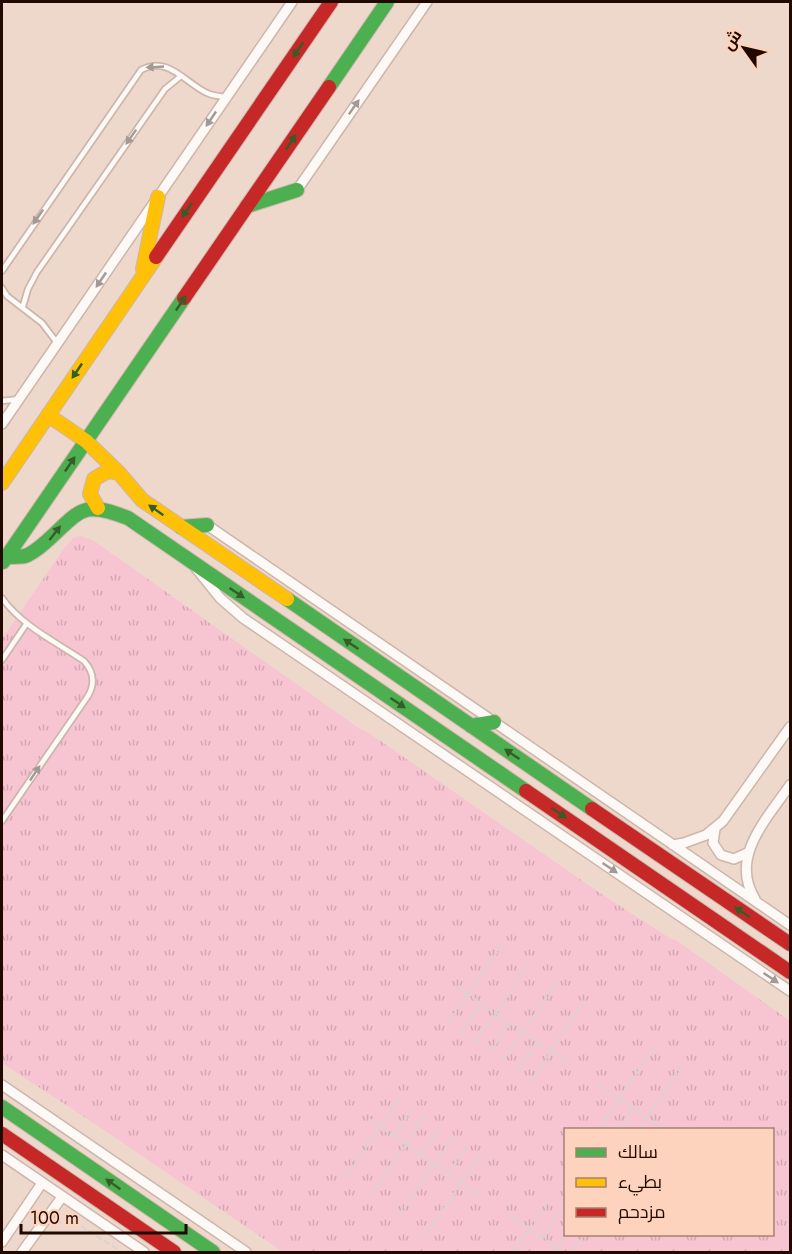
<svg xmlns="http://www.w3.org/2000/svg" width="792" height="1254" viewBox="0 0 792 1254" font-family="Jost,Cairo,sans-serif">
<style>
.grass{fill:url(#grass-tufts);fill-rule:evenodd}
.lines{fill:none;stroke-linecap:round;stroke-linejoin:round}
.lane-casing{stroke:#cdb6aa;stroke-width:8}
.street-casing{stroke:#cdb6aa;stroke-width:12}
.fast-casing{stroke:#cdb6aa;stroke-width:16}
.slow-casing{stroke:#cdb6aa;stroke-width:16}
.jam-casing{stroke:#cdb6aa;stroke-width:16}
.path{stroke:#dad3cf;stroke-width:2;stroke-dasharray:6 3;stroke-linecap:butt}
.lane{stroke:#fcf9f7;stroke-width:4.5}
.street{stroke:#fcf9f7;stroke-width:9}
.fast{stroke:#4caf50;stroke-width:14}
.slow{stroke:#ffc107;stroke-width:14}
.jam{stroke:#c62828;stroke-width:14}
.oneway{fill:#365c28}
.oneway2{fill:#a49994}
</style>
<defs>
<pattern id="grass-tufts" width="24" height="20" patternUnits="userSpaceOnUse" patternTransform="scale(1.5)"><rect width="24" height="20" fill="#f7c4d2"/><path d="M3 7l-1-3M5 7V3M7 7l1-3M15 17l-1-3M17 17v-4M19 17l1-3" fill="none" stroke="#d3a7b2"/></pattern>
</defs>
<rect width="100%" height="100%" fill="#eed8cc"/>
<path class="grass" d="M81,536L94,541L360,729L369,733L597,891L671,939L676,940L790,1021V1252H283L101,1128L2,1063V639L65,547L74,537ZM566,1130H772V1234H566Z"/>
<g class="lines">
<g class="lane-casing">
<path id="lane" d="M2,271L141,70C168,55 185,83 207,93C213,96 219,96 226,97
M2,288L7,296L42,323L58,344
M23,306L28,289L37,272L165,89L181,76
M2,401L19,399
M2,598C22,626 56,642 84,661C94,672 95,684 88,696L2,821
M2,660L27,623"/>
</g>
<g class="street-casing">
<path id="street" d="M297,190L427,2
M2,424L292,2
M207,525L790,925
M195,567L220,598L243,618L790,991
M715,829L713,843L721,855L734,859L747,853
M673,845L684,843L706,835L723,821L790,727
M755,899C729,857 767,819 790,785
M2,1085L246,1252
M2,1155L144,1252
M2,1242L42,1183
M22,1252L62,1197"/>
</g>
<g class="fast-casing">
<path id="fast" d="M329,87L387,2
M247,206L297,190
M181,527L207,525
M6,557C12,557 19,557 25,556C34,553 41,546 48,540C81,510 82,500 128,518L526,791
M3,562L184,298
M287,599L592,809
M471,726L494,722
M2,1107L213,1252"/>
</g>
<g class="slow-casing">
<path id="slow" d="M143,269L158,197
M48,415L86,441L119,473L142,500L287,599
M2,483L156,257
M98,508L90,494L94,479L108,471L119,473"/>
</g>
<g class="jam-casing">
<path id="jam" d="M156,257L331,2
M184,298L329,87
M526,791L790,972
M592,809L790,944
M2,1134L174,1252"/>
</g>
<path class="path" d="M457,987L570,1064
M448,1023L502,945
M462,1033L481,1004
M476,1043L529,964
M490,1052L510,1023
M503,1061L557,982
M518,1071L537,1042
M532,1081L584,1001
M599,1085L665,1130
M369,1119L480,1196
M601,1127L654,1048
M619,1130L633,1108
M639,1130L681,1067
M394,1137L413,1108
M421,1155L440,1127
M448,1173L468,1146
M345,1177L400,1099
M371,1196L425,1116
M399,1215L454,1136
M509,1215L563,1252
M56,1223L73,1221L122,1252
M426,1234L481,1155
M543,1238L561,1211
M514,1252L548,1201
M554,1252L567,1234
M573,1252L585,1234"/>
<use href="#lane" class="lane"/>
<use href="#street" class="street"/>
<use href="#fast" class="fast"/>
<use href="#slow" class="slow"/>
<use href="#jam" class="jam"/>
</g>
<defs><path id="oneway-solid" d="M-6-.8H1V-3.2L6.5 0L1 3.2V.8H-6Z" transform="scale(1.5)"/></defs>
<g class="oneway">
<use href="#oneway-solid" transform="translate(298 50) rotate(124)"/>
<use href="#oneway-solid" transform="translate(291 142) rotate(-56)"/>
<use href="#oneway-solid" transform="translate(187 210) rotate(125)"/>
<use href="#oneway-solid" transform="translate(181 303) rotate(-56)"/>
<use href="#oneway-solid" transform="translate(77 371) rotate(124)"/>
<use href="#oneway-solid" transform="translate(70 464) rotate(-56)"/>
<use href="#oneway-solid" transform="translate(156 510) rotate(-145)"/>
<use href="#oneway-solid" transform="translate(55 533) rotate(-52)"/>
<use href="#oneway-solid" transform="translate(237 593) rotate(34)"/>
<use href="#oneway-solid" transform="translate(351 644) rotate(-146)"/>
<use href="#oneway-solid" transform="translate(398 703) rotate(34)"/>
<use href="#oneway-solid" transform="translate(512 754) rotate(-146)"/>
<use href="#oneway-solid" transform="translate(559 813) rotate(34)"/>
<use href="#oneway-solid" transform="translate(742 912) rotate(-146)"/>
<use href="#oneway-solid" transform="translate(113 1184) rotate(-145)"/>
</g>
<g class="oneway2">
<use href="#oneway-solid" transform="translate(155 67) rotate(177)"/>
<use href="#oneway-solid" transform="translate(354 107) rotate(-55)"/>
<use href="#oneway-solid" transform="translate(211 119) rotate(124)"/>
<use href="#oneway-solid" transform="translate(131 137) rotate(125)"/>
<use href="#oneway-solid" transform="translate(38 217) rotate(125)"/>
<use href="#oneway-solid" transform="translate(101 280) rotate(124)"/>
<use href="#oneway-solid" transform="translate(35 773) rotate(-56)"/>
<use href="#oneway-solid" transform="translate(610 868) rotate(34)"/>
<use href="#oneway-solid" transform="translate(771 978) rotate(34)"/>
</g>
<rect width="792" height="1254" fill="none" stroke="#210900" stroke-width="6"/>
<rect x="564" y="1128" width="210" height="108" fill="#fdd3bd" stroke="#a58271" stroke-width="1.5"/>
<rect x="576" y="1148" width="30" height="9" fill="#4caf50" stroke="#a58271" stroke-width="1.5"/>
<text x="618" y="1158" font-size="18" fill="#210900">سالك</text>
<rect x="576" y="1178" width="30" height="9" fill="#ffc107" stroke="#a58271" stroke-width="1.5"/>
<text x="618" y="1188" font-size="18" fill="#210900">بطيء</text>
<rect x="576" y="1208" width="30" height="9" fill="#c62828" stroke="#a58271" stroke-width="1.5"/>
<text x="618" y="1218" font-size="18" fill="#210900">مزدحم</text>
<g transform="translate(744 48) rotate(304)" stroke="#fdd3bd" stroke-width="4.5" paint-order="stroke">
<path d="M0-4.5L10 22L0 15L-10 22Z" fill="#210900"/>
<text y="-9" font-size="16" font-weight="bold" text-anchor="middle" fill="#210900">ش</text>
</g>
<path d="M21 1224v9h165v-9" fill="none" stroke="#210900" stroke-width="3"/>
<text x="30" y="1224" font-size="18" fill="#210900" stroke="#fdd3bd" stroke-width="4.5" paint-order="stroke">100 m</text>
</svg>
